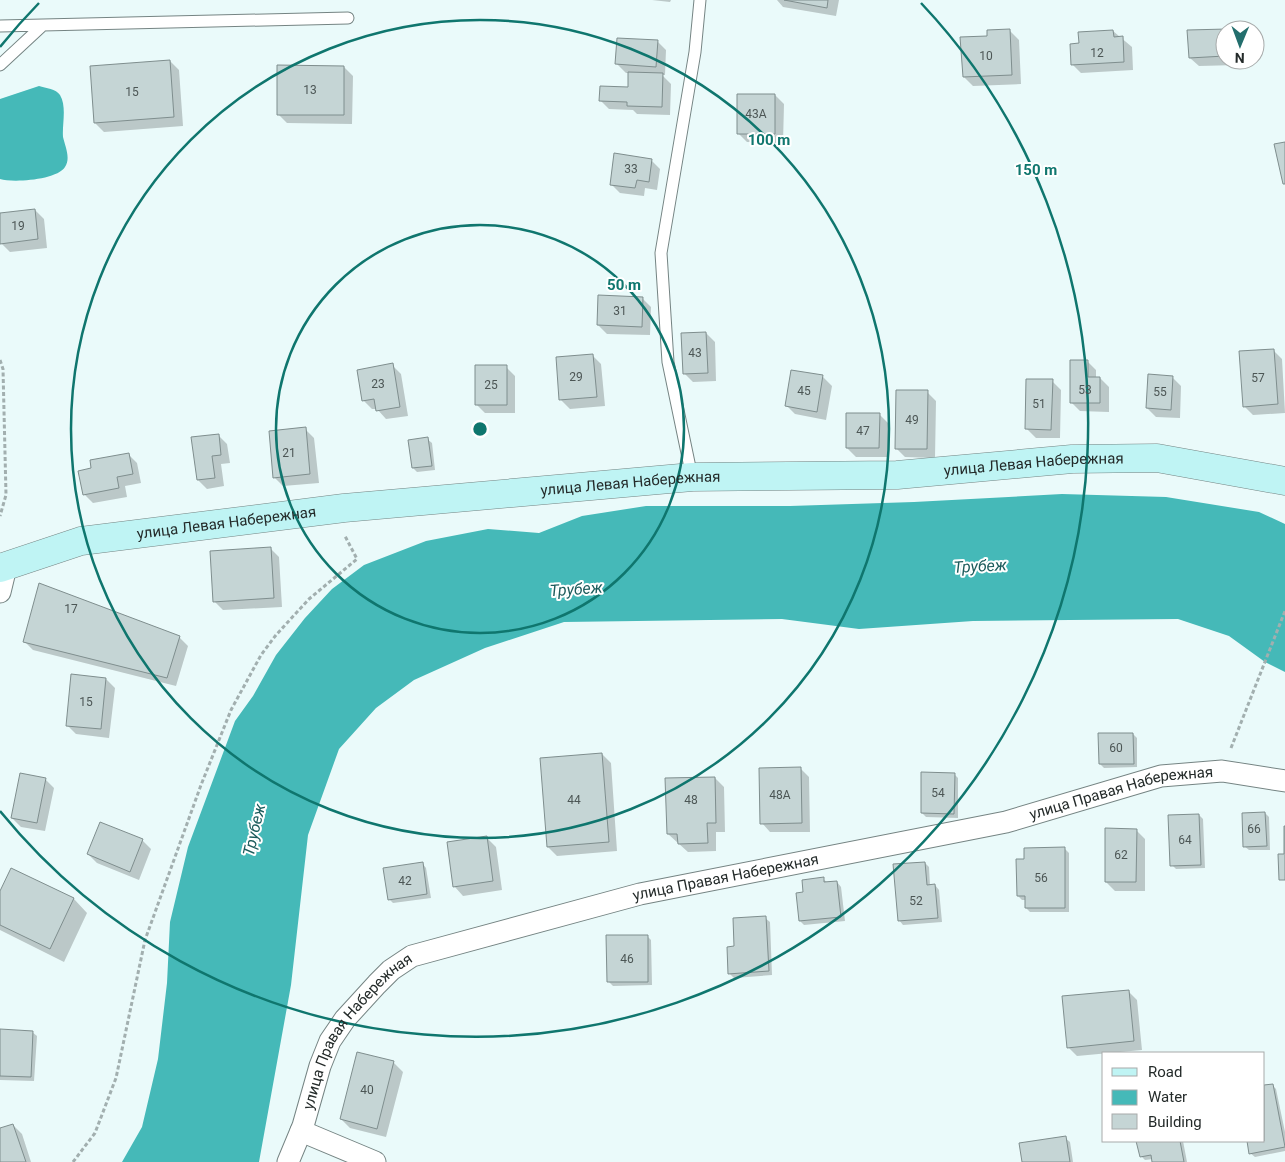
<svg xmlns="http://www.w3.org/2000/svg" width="1285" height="1162" viewBox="0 0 1285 1162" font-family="Roboto,sans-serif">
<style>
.water{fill:#45b9b8}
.shadow{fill:#0003}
.building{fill:#c5d5d5;stroke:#7f8e8e}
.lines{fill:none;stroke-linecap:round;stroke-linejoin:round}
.lane-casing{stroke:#758483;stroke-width:13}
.street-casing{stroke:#758483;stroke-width:23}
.secondary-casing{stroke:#758483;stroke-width:29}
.path{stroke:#a2afaf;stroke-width:3;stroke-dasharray:4 2.5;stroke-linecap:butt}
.lane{stroke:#fff;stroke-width:11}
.street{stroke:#fff;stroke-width:21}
.secondary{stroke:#bff4f4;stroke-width:28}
.ring{fill:none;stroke:#0f766e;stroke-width:2.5}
.labels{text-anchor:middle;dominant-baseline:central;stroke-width:4;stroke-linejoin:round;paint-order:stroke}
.number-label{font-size:12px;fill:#4c5655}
.street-label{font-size:15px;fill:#242b2a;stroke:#fff}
.water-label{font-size:16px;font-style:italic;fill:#1c5c5c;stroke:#fff}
.centre{fill:#0f766e;stroke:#fff;stroke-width:2.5}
.ring-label{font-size:15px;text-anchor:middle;font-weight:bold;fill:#0f766e;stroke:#fff;stroke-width:4;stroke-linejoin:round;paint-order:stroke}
</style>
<rect width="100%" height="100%" fill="#eafafa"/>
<path class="water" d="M39,86C46,88 56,89 60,95C67,107 62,124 63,137C65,146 71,158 65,167C57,180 13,183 0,179V99Z
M1062,494L1166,497L1259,512L1285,524V672L1265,662L1229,636L1178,619L973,621L859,629L782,619L564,622L485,648L414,680L376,708L339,749L308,835L291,985L259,1162H122L142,1127L158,1059L167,983L170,922L188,847L235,721L253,696L276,655L305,618L332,589L364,565L426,541L488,529L539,533L582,516L646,506H790L914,502Z"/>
<path class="shadow" d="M652,0H671L670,2Z
M777,0H839L836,16L783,7Z
M1225,30V60H1237V65L1199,66L1190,58Z
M1010,31L1019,40L1021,84L973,86L964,77Z
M1113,31L1132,47L1133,70L1081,73L1072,64L1080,45Z
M657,41L666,50L665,75H662L671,84L670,115L637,114L633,110L609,109L600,100L629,88V73H626L617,64Z
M170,61L179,70L183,126L104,132L95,123Z
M344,67L353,76L352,124L287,123L278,114Z
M775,95L784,104L783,143L747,142L738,133Z
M651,160L660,169L657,190L645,188L644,196L620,193L611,184Z
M35,210L44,219L47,248L10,252L1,243L0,214Z
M642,298L651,307L650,335L607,334L598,325Z
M706,333L715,342L716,381L693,382L684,373Z
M1273,350L1282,359L1285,413L1253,415L1244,406Z
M592,355L601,364L605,406L570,409L561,400L557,358Z
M1087,361L1096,370V378H1100L1109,387V412L1080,411L1071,402Z
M392,365L401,374L408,416L386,419L377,409H372L363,400Z
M506,367L515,376V413H485L476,404Z
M792,371L823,377L832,386L826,420L795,414L786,405Z
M1172,377L1181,386L1180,418L1156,417L1147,408Z
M1052,381L1061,390L1060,438H1036L1027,429Z
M927,392L936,401L935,458L905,457L896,448Z
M879,414L888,423V457H856L847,448Z
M305,429L314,438L319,483L283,486L274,477Z
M218,435L227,444L230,463L221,464L224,486L207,489L198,480Z
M427,439L432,443L435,470L417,472L413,468Z
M128,454L137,463L141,483L125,486L127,497L93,503L84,494L93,469Z
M270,548L279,557L282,607L223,610L214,601Z
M179,637L188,646L176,686L33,650L24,641Z
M106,679L115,688L109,738L76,734L67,725Z
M1133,734L1137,738V767L1104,768L1100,764Z
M602,754L611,763L617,851L557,856L548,847Z
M800,768L809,777L810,832H770L762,823Z
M954,774L958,778V818L926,817L922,813Z
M715,778L724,787L725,832H716V851L688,852L668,834Z
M45,779L54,788L45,831L21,827L12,818Z
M1265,813L1269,817L1270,850H1249L1244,846Z
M1199,815L1203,819L1205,868L1176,869L1172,865Z
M1136,830L1145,839V891H1115L1106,882Z
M487,838L496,847L502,890L463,896L455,887Z
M142,840L151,849L139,880L97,863L88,854Z
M1065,849L1069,853V912H1030L1026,908V900H1022L1018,896L1026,860Z
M422,863L426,868L431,898L393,903L389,899Z
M925,863L929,867L930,886L935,885L939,890L942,922L903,925L899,920Z
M12,869L74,899L87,913L64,962L0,930V894Z
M823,879L828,883L837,882L841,887L845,921L804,925L800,921L804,893Z
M765,918L770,922L772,975L734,978L729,973L735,947Z
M647,936L651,940L652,985L613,986L609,982Z
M1128,991L1137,1000L1142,1050L1077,1056L1068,1047Z
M0,1030L32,1032L37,1036L34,1081L0,1080Z
M394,1063L403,1072L386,1137L350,1128L341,1119Z
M1272,1085L1276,1089L1285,1132V1151L1255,1157L1250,1153L1248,1141H1264V1087Z
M13,1125L22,1134L31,1162H0V1130Z
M1065,1138L1070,1142L1073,1162H1023Z
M1138,1141H1183L1187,1162H1154L1153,1159L1145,1160L1141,1156Z"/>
<path class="building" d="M784,0H828L827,8Z
M1010,29L1012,75L963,77L960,37L987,36V30Z
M1227,29L1225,30V56L1189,58L1187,30Z
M1113,30L1114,37L1123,36L1124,62L1071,65L1070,44L1079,43L1078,32Z
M617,38L658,40L656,67L615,64Z
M170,60L174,117L94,123L90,66Z
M277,65L344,66V115H277Z
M628,72L663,73L662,107L627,106V102L599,101L600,86L628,87Z
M737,94H775V134H737Z
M1285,142V184H1283L1274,144Z
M614,153L652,159L649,182L637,180L635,188L610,185Z
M35,209L38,239L0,244V213Z
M598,295L643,297L642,327L597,325Z
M706,332L708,373L683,374L681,333Z
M1274,349L1278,404L1243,407L1239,351Z
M593,354L597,397L559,400L556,357Z
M1070,360H1088V377H1100V403H1070Z
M393,363L400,407L376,411L374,399L362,401L357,370Z
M475,365H507V405H475Z
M791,370L823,375L817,412L785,406Z
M1148,374L1173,376L1171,410L1146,408Z
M1026,379H1053L1051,430L1025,429Z
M896,390H928L927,449H895Z
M846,413H880L879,448H846Z
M306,427L310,474L273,478L269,431Z
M219,434L221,455L212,456L215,478L197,480L191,437Z
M428,437L432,466L412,468L408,440Z
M129,453L133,474L117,477L119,488L83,495L78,471L91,468L90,460Z
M271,547L274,598L213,602L210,551Z
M39,583L180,636L167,678L23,642Z
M71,674L106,678L101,729L66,726Z
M1098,733H1133L1134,764H1099Z
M602,753L609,842L547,847L540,758Z
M801,767L802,823L760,824L759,768Z
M921,772L955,773L954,814L921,813Z
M20,773L46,778L37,823L11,818Z
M715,777L716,823H707L708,843L678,844L677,834H667L665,778Z
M1265,812L1267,846L1243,847L1242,813Z
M1199,814L1201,865L1170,866L1168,815Z
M100,822L143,839L130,872L87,854Z
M1284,826H1285V880H1279L1278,854H1284Z
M1105,828L1137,829L1136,882H1105Z
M487,836L493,881L453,887L447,842Z
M1065,847V908H1025V896H1017L1016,859H1024V848Z
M423,862L427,894L388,900L383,868Z
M925,862L927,885L935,884L938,918L898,921L893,864Z
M11,868L74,898L50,949L0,925V891Z
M824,877V882L837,881L841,917L799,921L796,893L803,892L802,880Z
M766,916L769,971L728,974L727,947L734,946L733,918Z
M606,935H648V982H607Z
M1129,990L1134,1041L1067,1048L1062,996Z
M0,1029L33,1031L31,1077L0,1076Z
M357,1052L394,1061L377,1129L340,1119Z
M1273,1084L1285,1147L1249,1154L1247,1141H1264V1085Z
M13,1124L26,1162H0V1128Z
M1066,1136L1070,1162H1022L1019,1143Z
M1136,1141H1180L1184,1162H1152L1151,1155L1140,1157Z"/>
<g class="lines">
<g class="lane-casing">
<path id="lane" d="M0,26L348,18
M0,65L42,26
M692,477L668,362L661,253L695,52L700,0"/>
</g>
<g class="street-casing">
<g id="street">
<path d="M0,592L6,567"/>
<path d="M301,1131L375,1162"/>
<path id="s1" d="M288,1162L303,1126L320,1066L330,1041L345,1019L377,984L391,970L412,956L640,894L1006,822L1161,776L1222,771L1285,781"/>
</g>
</g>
<g class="secondary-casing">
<g id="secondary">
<path id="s2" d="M0,568L81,541L344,508L692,477L897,475L1072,459L1157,458L1285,481"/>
</g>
</g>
<path class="path" d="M0,360L3,369L6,495L0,516
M1231,748L1285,611
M73,1162L95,1133L116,1078L145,940L201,785L231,710L261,655L276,635L309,599L357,559L345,536"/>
<use href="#lane" class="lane"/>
<use href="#street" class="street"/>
<use href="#secondary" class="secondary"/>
</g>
<g class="ring">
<circle cx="480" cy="429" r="204"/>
<circle cx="480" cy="429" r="409"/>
<path d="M0 47A613 613 0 0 1 39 3M921 3A613 613 0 1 1 0 811"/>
</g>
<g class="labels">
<g class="number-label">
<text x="1097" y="53">12</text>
<text x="986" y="56">10</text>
<text x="310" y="90">13</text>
<text x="132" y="92">15</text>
<text x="756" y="114">43А</text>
<text x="631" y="169">33</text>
<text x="18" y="226">19</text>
<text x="620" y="311">31</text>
<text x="695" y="353">43</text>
<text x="576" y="377">29</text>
<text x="1258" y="378">57</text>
<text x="378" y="384">23</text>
<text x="491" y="385">25</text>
<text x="1085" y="390">53</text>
<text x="804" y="391">45</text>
<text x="1160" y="392">55</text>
<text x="1039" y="404">51</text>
<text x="912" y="420">49</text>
<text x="863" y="431">47</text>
<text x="289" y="453">21</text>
<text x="71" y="609">17</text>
<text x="86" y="702">15</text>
<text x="1116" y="748">60</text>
<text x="938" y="793">54</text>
<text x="780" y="795">48А</text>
<text x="574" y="800">44</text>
<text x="691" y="800">48</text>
<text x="1254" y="829">66</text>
<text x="1185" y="840">64</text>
<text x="1121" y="855">62</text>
<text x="1041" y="878">56</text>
<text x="405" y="881">42</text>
<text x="916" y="901">52</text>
<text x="627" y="959">46</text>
<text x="367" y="1090">40</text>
</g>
<g class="street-label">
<text stroke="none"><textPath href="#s2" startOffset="1042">улица Левая Набережная</textPath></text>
<text stroke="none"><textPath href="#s2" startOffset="638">улица Левая Набережная</textPath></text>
<text stroke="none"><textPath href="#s2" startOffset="232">улица Левая Набережная</textPath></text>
<text stroke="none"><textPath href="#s1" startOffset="976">улица Правая Набережная</textPath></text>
<text stroke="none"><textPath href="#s1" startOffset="571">улица Правая Набережная</textPath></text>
<text stroke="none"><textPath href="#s1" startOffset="151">улица Правая Набережная</textPath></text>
</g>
<g class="water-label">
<text transform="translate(980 566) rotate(-3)">Трубеж</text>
<text transform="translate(576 589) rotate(-4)">Трубеж</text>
<text transform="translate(254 830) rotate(-77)">Трубеж</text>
</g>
</g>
<circle cx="480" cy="429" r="8" class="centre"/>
<g class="ring-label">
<text x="769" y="145">100 m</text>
<text x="1036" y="175">150 m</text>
<text x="624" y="290">50 m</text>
</g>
<rect x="1102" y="1052" width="162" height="90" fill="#ffffff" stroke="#a7aaaa"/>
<rect x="1112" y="1068" width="25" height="8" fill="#bff4f4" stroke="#a7aaaa"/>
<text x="1148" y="1077" font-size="15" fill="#242b2a">Road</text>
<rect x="1112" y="1090" width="25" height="15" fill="#45b9b8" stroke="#a7aaaa"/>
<text x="1148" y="1102" font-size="15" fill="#242b2a">Water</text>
<rect x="1112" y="1114" width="25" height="15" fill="#c5d5d5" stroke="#a7aaaa"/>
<text x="1148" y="1127" font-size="15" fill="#242b2a">Building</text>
<g transform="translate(1240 45) rotate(181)"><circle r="24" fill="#ffffff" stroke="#a7aaaa"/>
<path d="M0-4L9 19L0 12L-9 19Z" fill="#236e6d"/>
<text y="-8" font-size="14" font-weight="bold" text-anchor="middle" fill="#242b2a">N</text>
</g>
</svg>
